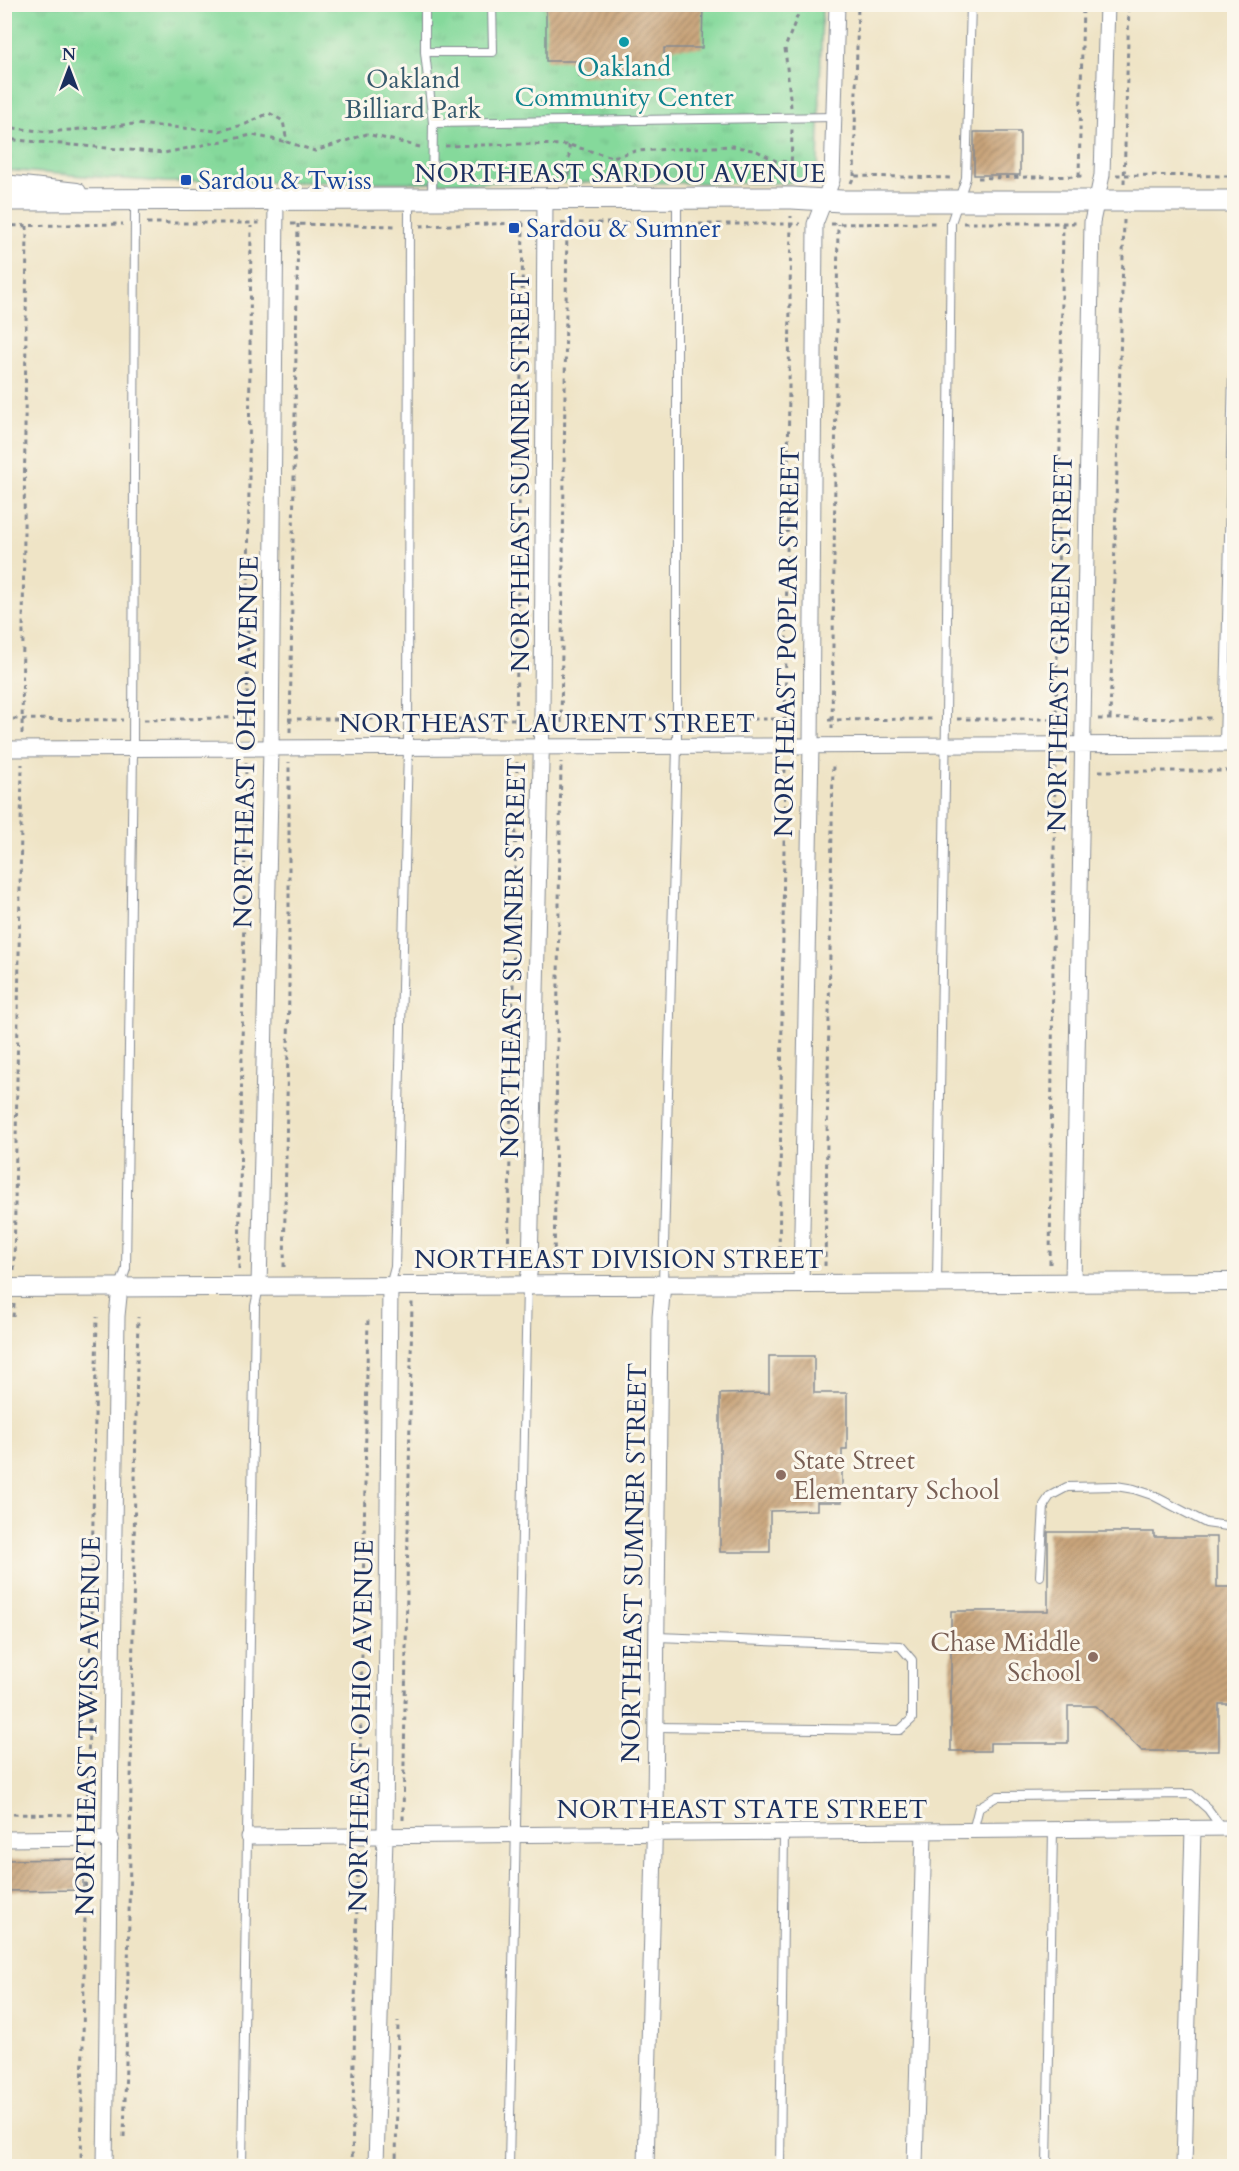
<svg xmlns="http://www.w3.org/2000/svg" width="1239" height="2171" viewBox="0 0 1239 2171" font-family="Cardo,serif">
<style>
.grass{fill:url(#grass-tufts);stroke:#50847c;stroke-width:1.5}
.building{fill:url(#building-hatch)}
.lines{fill:none;stroke-linecap:round;stroke-linejoin:round}
.service-casing{stroke:#858a92;stroke-width:10}
.minor-casing{stroke:#858a92;stroke-width:17}
.tertiary-casing{stroke:#858a92;stroke-width:20}
.secondary-casing{stroke:#858a92;stroke-width:23}
.path{stroke:#858a92;stroke-width:3;stroke-dasharray:4.5 4.5;stroke-linecap:butt}
.service{stroke:#fff;stroke-width:8}
.minor{stroke:#fff;stroke-width:15}
.tertiary{stroke:#fff;stroke-width:18}
.secondary{stroke:#fff;stroke-width:21}
.culture-dot{fill:#0f9aa8;stroke:#fbf7ec;stroke-width:2}
.transit-dot{fill:#1a4fb4;stroke:#fbf7ec;stroke-width:2}
.education-dot{fill:#8d6e63;stroke:#fbf7ec;stroke-width:2}
.labels{text-anchor:middle;dominant-baseline:central;stroke-width:6;stroke-linejoin:round;paint-order:stroke}
.culture-label{font-size:26px;fill:#0d838f;stroke:#fbf7ec}
.park-label{font-size:26px;fill:#365a6d;stroke:#fbf7ec}
.street-label{font-size:26px;fill:#1b2f5e;stroke:#fbf7ec}
.transit-label{font-size:26px;fill:#164399;stroke:#fbf7ec;text-anchor:start}
.education-label{font-size:26px;fill:#785e54;stroke:#fbf7ec;text-anchor:start}
</style>
<defs>
<pattern id="grass-tufts" width="24" height="20" patternUnits="userSpaceOnUse" patternTransform="scale(1.5)"><rect width="24" height="20" fill="#85d99b"/><path d="M3 7l-1-3M5 7V3M7 7l1-3M15 17l-1-3M17 17v-4M19 17l1-3" fill="none" stroke="#72bb88"/></pattern>
<pattern id="building-hatch" width="6" height="6" patternUnits="userSpaceOnUse" patternTransform="scale(1.5)"><rect width="6" height="6" fill="#c9a47a"/><path d="M-1 1l2-2M0 6l6-6M5 7l2-2" fill="none" stroke="#a28667"/></pattern>
</defs>
<rect width="100%" height="100%" fill="#fbf7ec"/>
<filter id="ink" filterUnits="userSpaceOnUse"><feTurbulence type="fractalNoise" baseFrequency=".0167" numOctaves="2"/><feDisplacementMap in="SourceGraphic" scale="12" xChannelSelector="R" yChannelSelector="G"/><feConvolveMatrix kernelMatrix="1 2 1 2 8 2 1 2 1" color-interpolation-filters="sRGB"/></filter>
<filter id="wash" filterUnits="userSpaceOnUse"><feTurbulence type="fractalNoise" baseFrequency=".008" numOctaves="4" result="noise"/><feDisplacementMap in="SourceGraphic" scale="24" xChannelSelector="R" yChannelSelector="G"/><feGaussianBlur stdDeviation="1.35" result="paint"/><feColorMatrix in="noise" values="0 0 0 0 0 0 0 0 0 0 0 0 0 0 0 0 0 1.4 0 .05"/><feComposite in="paint" operator="in"/></filter>
<g filter="url(#wash)">
<rect width="100%" height="100%" fill="#efe4c6"/>
<path class="grass" d="M4,5H822L818,167L807,179L786,183L165,182L5,170Z"/>
<g id="blocks">
<path class="building" d="M546,4H703L702,48H664L665,75L579,76V61H546Z
M974,132H1020V175H974Z
M769,1356H814V1393H847V1449H842V1502H817V1510L770,1511V1552H720V1394L769,1393Z
M1048,1532H1154V1537H1217V1587H1234V1704H1219V1751H1142L1096,1706H1068V1743H990V1751H951V1611H1048Z
M83,1859V1890L4,1891V1860Z"/>
</g>
</g>
<g filter="url(#ink)">
<use href="#blocks" fill-opacity="0" stroke="#858a92" stroke-width="1.5"/>
<g class="lines">
<g class="service-casing">
<path id="service" d="M425,4V52L433,123L432,198
M425,52H493L492,4
M433,123L835,117
M1224,744L1234,330
M937,1283L946,719L951,223L966,178L971,4
M663,1284L677,746V200
M120,1286L126,1269L133,749L135,201
M390,1286L395,1267L408,748L409,201
M1040,1576L1044,1505L1050,1496L1067,1487L1116,1486L1134,1489L1152,1495L1206,1523L1234,1527
M656,1727L900,1730L912,1719V1660L900,1646L657,1637
M973,1831L979,1807L998,1796L1191,1794L1208,1809L1221,1827
M242,2166L255,1306L259,1287
M509,2166L527,1286
M780,2166L784,1832
M1047,2166L1053,1830"/>
</g>
<g class="minor-casing">
<path id="minor" d="M4,749L1234,744
M1073,1283L1092,222L1102,175L1107,4
M801,1284L811,745L815,224L832,180L837,4
M527,1285L530,1268L542,717L545,198
M259,1287L271,748L276,199
M249,1837L1234,1828
M4,1839L111,1838
M105,2166L117,1316L120,1287
M376,2166L385,1836L390,1286
M646,2166L655,1809L660,1317L663,1284
M915,2166L924,1831
M1184,2166L1193,1829"/>
</g>
<g class="tertiary-casing">
<path id="tertiary" d="M4,184L77,192
M4,1288L1234,1282"/>
</g>
<g class="secondary-casing">
<path id="secondary" d="M4,200L792,198L841,201H1234"/>
</g>
<path class="path" d="M791,107L785,48L802,4
M4,127L49,132L134,124L219,131L246,124L269,113L283,121L287,142L315,151L367,134L420,147
M4,139L164,153L252,135L287,142
M569,145V180
M445,146L517,144L569,145L612,157L636,151L732,146L757,151L776,161L791,162
M1116,175L1234,176
M854,176L858,4
M1079,176L1083,4
M978,178L1086,176
M791,179L792,129
M851,183L854,176L954,178
M1124,183L1129,4
M147,223H261
M561,223H665
M963,223H1076
M291,224L399,226
M690,224H800
M831,224L938,223
M4,226L123,224
M420,226L523,223
M558,718L665,719
M4,719L123,720
M288,719H396
M420,719H528
M690,719H794
M957,719H1067
M1098,719L1211,718
M1110,719L1124,220
M144,720L255,717
M828,720L935,719
M832,729L838,224
M516,731L523,223H530
M785,731L791,216
M1056,731L1063,223
M247,732L251,226
M290,732L298,224
M561,732L567,222
M22,734L27,226
M1099,771H1234
M1050,1264L1055,761
M825,1266L833,763
M284,1267L289,991V762
M508,1267L517,762
M554,1267L561,762
M779,1268L785,762
M239,1269L246,762
M14,1270L22,764
M13,1317L14,1304
M4,1814L96,1815
M359,1820L368,1316
M403,1820L412,1302
M87,1822L97,1317
M124,2137C132,1864 132,1590 138,1317
M81,2166L86,1853
M352,2166L358,1850
M396,2166L398,2021"/>
<use href="#service" class="service"/>
<use href="#minor" class="minor"/>
<use href="#tertiary" class="tertiary"/>
<use href="#secondary" class="secondary"/>
</g>
</g>
<circle class="culture-dot" cx="624" cy="42" r="6"/>
<g class="transit-dot">
<rect x="180" y="174" width="12" height="12" rx="3"/>
<rect x="508" y="222" width="12" height="12" rx="3"/>
</g>
<g class="education-dot">
<circle cx="781" cy="1475" r="6"/>
<circle cx="1093" cy="1657" r="6"/>
</g>
<g class="labels">
<g class="culture-label">
<text x="624" y="67">Oakland<tspan x="624" dy="30">Community Center</tspan></text>
</g>
<g class="park-label">
<text x="413" y="79">Oakland<tspan x="413" dy="30">Billiard Park</tspan></text>
</g>
<g class="street-label">
<text x="620" y="173">NORTHEAST SARDOU AVENUE</text>
<text transform="translate(520 472) rotate(-90)">NORTHEAST SUMNER STREET</text>
<text transform="translate(787 642) rotate(-89)">NORTHEAST POPLAR STREET</text>
<text transform="translate(1060 643) rotate(-89)">NORTHEAST GREEN STREET</text>
<text x="547" y="723">NORTHEAST LAURENT STREET</text>
<text transform="translate(246 742) rotate(-89)">NORTHEAST OHIO AVENUE</text>
<text transform="translate(513 958) rotate(-89)">NORTHEAST SUMNER STREET</text>
<text x="619" y="1259">NORTHEAST DIVISION STREET</text>
<text transform="translate(634 1563) rotate(-89)">NORTHEAST SUMNER STREET</text>
<text transform="translate(88 1726) rotate(-89)">NORTHEAST TWISS AVENUE</text>
<text transform="translate(361 1726) rotate(-89)">NORTHEAST OHIO AVENUE</text>
<text x="742" y="1809">NORTHEAST STATE STREET</text>
</g>
<g class="transit-label">
<text x="198" y="180">Sardou &amp; Twiss</text>
<text x="526" y="228">Sardou &amp; Sumner</text>
</g>
<g class="education-label">
<text x="793" y="1460">State Street<tspan x="793" dy="30">Elementary School</tspan></text>
<text x="1081" y="1642" text-anchor="end">Chase Middle<tspan x="1081" dy="30">School</tspan></text>
</g>
</g>
<rect width="1239" height="2171" fill="none" stroke="#fbf7ec" stroke-width="24"/>
<g transform="translate(69 69)" stroke="#fbf7ec" stroke-width="4.5" paint-order="stroke">
<path d="M0-4.5L10 22L0 15L-10 22Z" fill="#1b2f5e"/>
<text y="-9" font-size="16" font-weight="bold" text-anchor="middle" fill="#1b2f5e">N</text>
</g>
</svg>
